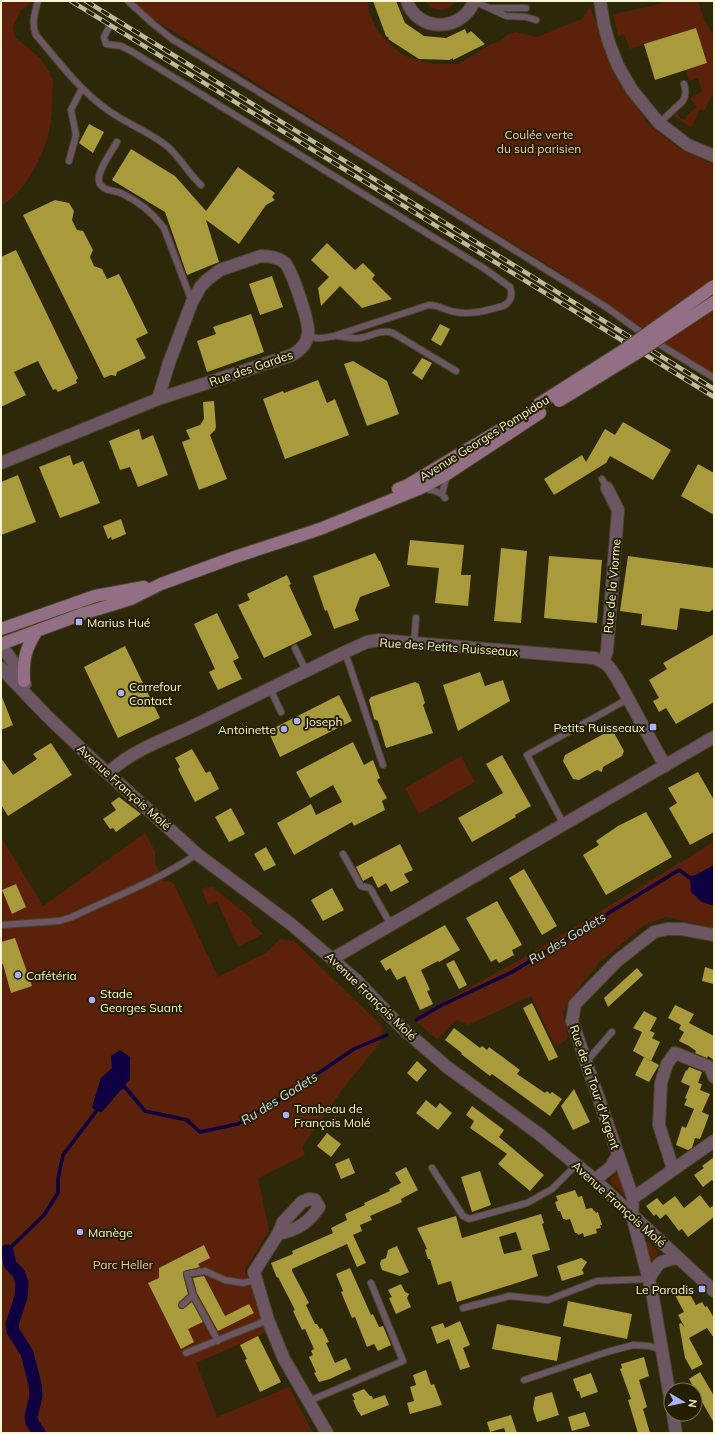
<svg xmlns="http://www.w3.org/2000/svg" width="715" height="1434" viewBox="0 0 715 1434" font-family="Mulish,sans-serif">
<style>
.green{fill:#5c210a}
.water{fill:#0f0042}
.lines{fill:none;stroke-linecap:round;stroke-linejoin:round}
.stream{stroke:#0f0042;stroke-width:3.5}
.canal{stroke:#0f0042;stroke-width:13}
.building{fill:#a99a3c;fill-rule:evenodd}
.lane-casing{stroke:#494527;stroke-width:8}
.street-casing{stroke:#494527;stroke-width:14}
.secondary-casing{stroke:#494527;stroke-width:14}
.lane{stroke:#6c5664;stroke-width:6}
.street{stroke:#6c5664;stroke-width:12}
.secondary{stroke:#926f85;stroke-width:12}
.rail-casing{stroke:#bdb99b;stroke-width:4.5}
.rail{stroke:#241f01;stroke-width:3;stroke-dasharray:9;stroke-linecap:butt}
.secondary-bridge-casing{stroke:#494527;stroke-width:14;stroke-linecap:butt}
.secondary-bridge{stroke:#926f85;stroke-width:12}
.poi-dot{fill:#aab0fb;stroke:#241f01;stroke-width:1.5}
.labels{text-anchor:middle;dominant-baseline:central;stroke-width:4;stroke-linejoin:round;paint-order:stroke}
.park-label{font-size:12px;fill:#fac2af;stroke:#241f01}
.street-label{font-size:12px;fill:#f8f4d6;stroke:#241f01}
.poi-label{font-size:12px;fill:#f8f4d6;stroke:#241f01;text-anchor:start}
.water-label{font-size:13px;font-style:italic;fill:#d5d9f2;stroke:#241f01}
</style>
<rect width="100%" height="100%" fill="#2d280a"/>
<path class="green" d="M1,1H28L30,4L21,10L13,27L15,37L40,58L51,74L49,75L53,78C52,98 53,120 47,139C39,164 24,192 1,206Z
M121,1H368L369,13L379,33L400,53L410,58L434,64H458L493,43L499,42L509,34L515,32L537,37L582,19L590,6L616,76L649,125L680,149L714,165V374L676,351L559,272L168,28Z
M425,1H456C448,13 433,12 425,1Z
M660,1H698L704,19L714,37V90L705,110L700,109L692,127L682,122L673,115L677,112L679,117L684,120L686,119V116L697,107L691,100V97L702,92L698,78L689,81L686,70L707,63L696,28L630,49L624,34L618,36L613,14L661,4Z
M461,756L475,782L419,814L405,788Z
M145,833L155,851V863L164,881L168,880L174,884L218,977L267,952L280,939L294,941L382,1026L381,1042L344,1087L302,1147L305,1155L258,1178L269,1231L245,1270L269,1331L196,1363L217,1417L289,1387L313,1433H1V837L43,906Z
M714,842V928L666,917L643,926L599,963L580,986L563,1012L568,1038L556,1047L531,996L468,1025L457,1020L437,1039L413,1019L530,954Z
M208,887L209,888L213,887L253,920L251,923L263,934L238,947L217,901L208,905L202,889Z
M616,1174L620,1176L625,1196L610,1181L611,1178Z
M647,1241L659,1253L652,1261H651L645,1243Z"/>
<path class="water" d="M714,865V906L702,902L691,892L690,878Z
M120,1050L130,1057V1079L102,1112L96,1111L92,1107L101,1078L112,1068L111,1056Z"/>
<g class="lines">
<path class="stream" d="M416,1020L442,1005L512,972L679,870L690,878L693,877
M121,1088L124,1086L145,1111L187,1120L200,1132L238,1124L280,1099L354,1049L387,1035
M1,1252L7,1251L44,1215L58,1193V1179L63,1155L98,1109"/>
<path class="canal" d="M7,1251L10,1264L19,1274L22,1283L21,1297L12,1324L13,1331L27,1353L35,1384L36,1396L31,1417L32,1422L39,1433"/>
</g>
<path class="building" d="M373,1H396L405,23L424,36L446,38L465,29L467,34L471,31L485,44L453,60V58L450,60L419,59L388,39L389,38L386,36Z
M696,28L707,63L655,80L644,44Z
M89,124L104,132L93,153L79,143Z
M131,149L175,176L206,211L238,167L275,193L272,197L275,200L266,205L239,244L206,220L219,262L187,275L165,212L112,180Z
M55,200L69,203L74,211L72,220L77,230L83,231L93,250L90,257L94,266L102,269L107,279L119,274L148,333L136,339L146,358L117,372L116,376L111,375L104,378L23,215Z
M327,243L355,270L363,263L375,275L372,279L392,299L362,308L340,286L321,306L318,288L329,277L311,260Z
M16,250L78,378L76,380L77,383L58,392L56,389L53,390L38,361L14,372L26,395L1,407V257Z
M272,276L283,307L260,315L249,284Z
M251,314L264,352L207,372L197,341L216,334L213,327Z
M440,324L450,329L441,346L431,340Z
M422,358L432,363L422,380L412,373Z
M353,361L387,381L399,414L367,426L344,364Z
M318,380L327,403L335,399L349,435L285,459L263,399L283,391L284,393Z
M214,401L216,427L215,430L210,435L227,479L199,490L182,442L190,439L186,430L200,425L204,419L203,402Z
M623,422L671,450L653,480L610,456L606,463L554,495L544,479L582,455L586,462L605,429L615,435Z
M139,429L142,440L153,435L168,475L138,487L130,467L120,470L109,441Z
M70,455L73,465L83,461L100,503L60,518L39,467Z
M698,464L714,473V515L681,496Z
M18,475L36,522L1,535V482Z
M121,519L126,534L112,540L111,537L108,539L103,526Z
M410,540L464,545L461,575H471L468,606L435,603L439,568L407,565Z
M501,548L527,551L521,623L494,621Z
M375,553L379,561H380L390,586L360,597L355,610L359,620L334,629L327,610L325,611L313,576Z
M549,556L602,560L597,623L544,618Z
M628,556L714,568V609L709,612L680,608L677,630L641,625L642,614L620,611Z
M287,575L291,584L289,585L312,635L264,658L238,605L250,600L247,594Z
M217,613L239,658L233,661L242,679L218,690L209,672L215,669L194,624Z
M714,634V702L676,724L666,708L659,712L653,701L659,698L649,680L667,669L663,663Z
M125,646L160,718L118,738L84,667Z
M480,672L485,686L503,680L510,701L458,731L443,685Z
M415,682L419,684L425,703L423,705L433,733L386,748L378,721L374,719L369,700L371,697Z
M339,695L352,721L280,757L268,731Z
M1,697H2L13,725L1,730Z
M607,732L614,733L624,751L622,756L603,767L602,772L597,770L579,780L573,779L563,761L565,755Z
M353,742L364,765L373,760L380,778L377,780L387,798L382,801L385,810L354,826L352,822L294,855L277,823L311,804L316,815L342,802L333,785L310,798L296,772Z
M51,743L72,775L8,816L1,805V758L13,775L37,759L33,754Z
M192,749L206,773L210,771L219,789L195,802L178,769L180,767L175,758Z
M502,755L531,806L515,815L516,817L472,842L458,818L503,793L486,764Z
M698,772L714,800V832L690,845L669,808L677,803L668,788Z
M119,797L141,814L116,832L113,828L110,829L103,819L116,810L111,803Z
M231,808L245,834L229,842L215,817Z
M646,812L672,857L606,895L583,855L599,845L596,841L618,826Z
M400,844L413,870L404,874L409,882L391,892L386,883L378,888L372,876L363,881L356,867Z
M266,847L276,865L264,871L254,854Z
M524,869L557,926L542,935L509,878Z
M16,884L26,907L12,914L2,890Z
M332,888L344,910L323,921L311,900Z
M497,901L522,945L512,950L514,955L499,963L496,959L491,962L466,918Z
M445,925L460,950L439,962L438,961L421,970L430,990L427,991L433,1004L420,1010L405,976L397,980L390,968L386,971L380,961Z
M15,938L32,986L11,993L3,964L1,965V942Z
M454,960L467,985L459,989L446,964Z
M705,967L714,970V984L702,981Z
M637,968L643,975L608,1007L604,998Z
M532,1003L558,1057L549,1061L523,1008Z
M675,1005L694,1014L689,1023L714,1036V1060L708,1056L707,1058L695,1053L696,1051L689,1046L679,1041L684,1032L679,1029L681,1025L668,1018Z
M644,1011L657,1018L650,1031L655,1033L652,1038L660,1042L651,1061L633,1051L642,1032L633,1028Z
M454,1028L480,1048L482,1046L487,1050L489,1047L520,1070L517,1074L545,1093L547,1091L550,1094L552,1092L562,1099L550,1116L492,1074L490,1076L461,1054L462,1053L445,1040Z
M644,1057L659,1065L649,1082L635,1075Z
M417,1061L427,1070L417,1082L407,1073Z
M689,1067L702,1072L698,1083L702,1084L700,1090L710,1094L702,1112L697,1110L709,1115L704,1129L700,1139L695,1138L692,1148L688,1150L676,1145L682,1126L686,1128L694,1109L684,1105L687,1099L685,1098L690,1086L681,1082L686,1070L687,1071Z
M574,1089L590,1122L573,1130L561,1106Z
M426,1100L436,1108L440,1103L452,1113L438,1130L416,1113Z
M472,1106L504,1130L499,1137L544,1175L530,1191L498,1164L507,1154L470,1128L474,1121L466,1115Z
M327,1133L341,1144L331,1157L317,1146Z
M714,1157V1182L712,1180L703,1187L694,1175L704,1168L702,1166Z
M349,1158L355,1173L341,1179L335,1164Z
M406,1167L418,1190L401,1199L402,1202L370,1216L372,1220L360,1225L362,1231L353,1235L366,1263L357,1267L347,1244L292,1269V1271L309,1303L306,1305L315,1324H317L320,1329L322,1328L329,1342L326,1343L335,1363L346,1358L351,1369L330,1379L319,1382L314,1373L316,1372L309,1357L313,1355L311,1351L314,1349L305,1329L302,1330L293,1311L295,1310L278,1277L277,1278L271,1263L293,1254L292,1251L333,1233L331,1228L347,1220L345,1214L365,1205L364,1203L390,1191L389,1189L401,1183L395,1173Z
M480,1171L491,1205L472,1212L461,1177Z
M575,1190L578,1197L582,1196L586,1209L592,1208L594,1211H595L596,1213L598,1212L602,1225H600L601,1228L596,1229L597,1233L584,1237L583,1233L578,1235L577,1233H575L570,1219L566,1220L565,1219H563L560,1211H558L555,1202L558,1201L556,1196Z
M700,1195L710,1208L714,1205V1217L688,1237L682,1229L679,1231L666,1214L660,1219L656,1214L654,1216L646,1206L657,1198L663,1205L675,1196L684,1208Z
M541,1214L544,1223L542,1224L550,1250L532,1255L538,1276L457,1302L451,1281L438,1285L430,1259H428L425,1250L427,1249L417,1228L456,1216L462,1238ZM516,1232L522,1250L504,1254L499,1237Z
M204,1245L210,1258L198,1264L200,1267L184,1271L183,1275L188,1294L179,1302L178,1306L180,1309H183L192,1302L203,1322L188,1329L194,1342L181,1349L148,1283L159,1278V1268Z
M397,1246L409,1272L400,1276L382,1270L380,1264L381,1260L386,1258L388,1250Z
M581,1258L587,1262L582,1270L584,1274L562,1281L557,1266Z
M350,1268L371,1315L373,1314L379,1327L383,1326L391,1345L378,1351L374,1344L367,1347L355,1317L352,1318L341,1292L343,1291L336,1274Z
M204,1276L225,1316L249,1304L254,1313L218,1331L197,1293L193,1278Z
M401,1284L405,1292L409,1294L407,1298L411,1307L396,1314L389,1298L392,1297L388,1290Z
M687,1289L696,1305L702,1302L705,1307L707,1306L714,1318V1338L707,1328L689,1338L703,1364L692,1370L685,1358L679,1324L681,1323L685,1328L678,1315L684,1312L675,1295Z
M568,1301L632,1314L627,1339L563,1326Z
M460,1321L470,1345L463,1348L470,1367L460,1370L449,1339L437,1344L431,1327L443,1323L445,1328Z
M497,1324L561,1337L557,1361L492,1349Z
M258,1336L281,1382L260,1392L245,1360L247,1359L240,1345Z
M644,1357L649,1376L639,1380L647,1407L643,1409L650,1433H638L628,1400L631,1399L620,1369L622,1368L621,1364Z
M426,1370L431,1385L434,1384L442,1405L410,1414L407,1403L414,1401L410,1387L416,1385L413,1375Z
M700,1372L714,1396V1423L689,1379Z
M591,1373L598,1392L581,1398L579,1391H577L573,1379Z
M364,1389L370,1396H372L373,1399L385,1395L389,1405L361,1416L359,1412H358L353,1400H355L352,1394Z
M552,1392L559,1415L537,1422L533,1409L535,1397Z
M585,1412L590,1426L572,1431L568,1417Z
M511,1415L517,1433H506L504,1428L490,1432L487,1422Z"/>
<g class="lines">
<g class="lane-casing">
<path id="lane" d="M38,1C35,12 31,23 36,35C59,62 80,91 109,111C128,124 149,132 167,146C180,157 188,173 201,185
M128,1L152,23L172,39L362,155L606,307L646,336
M474,1L506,16L526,17L536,20
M492,8H526
M109,27L104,37L106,44L121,46L131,51L485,269L510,287C513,295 511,302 503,306C488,310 472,315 456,312C446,311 439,305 429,305L334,336C324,338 317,340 308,335
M659,123L683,101C686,95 686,91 684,84
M117,142C112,151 97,171 99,181C99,184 101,186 104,188C109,191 116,191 121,193C138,201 153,213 164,228L192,302
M69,161L76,135L71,110L82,88
M338,336C344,337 353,339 360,338C372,336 381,329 393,333L456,371
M654,341L714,378
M602,479L607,488
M423,488L435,491L442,494
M445,498L442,494L447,475
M414,642L416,618
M295,648L306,671
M345,652L383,765
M270,688L281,712
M564,825L527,755L628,699
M343,854L361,886L370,888L391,925
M1,925L59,921L72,917C114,897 159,880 197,854
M586,1062L612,1032
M432,1168L463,1216L469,1219L527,1203L552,1189L577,1164
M193,1295L218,1341
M182,1305L193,1295L187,1274L205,1271L225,1280L243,1283L256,1280
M463,1308L510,1296L548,1300L597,1281L649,1279
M186,1353L268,1320
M524,1380L607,1352L633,1345L649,1346L662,1350
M309,1401L403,1361L371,1283"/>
</g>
<g class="street-casing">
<path id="street" d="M407,1C417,33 463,32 474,1
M600,1L604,25L609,43L618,66L632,90L659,123L688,145L714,156
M261,256C270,256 278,257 285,263C292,271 310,323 308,334C307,344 301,350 292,355L158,399L169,363L192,302L201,286L207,280L220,270Z
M1,463L158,399
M1,645L11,659L25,684
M604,661L607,651L618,510L607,488
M1,668L47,716L91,758L197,854L292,925L332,959L355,979L402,1028L447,1067L539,1134L595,1180L714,1291
M108,773C131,751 163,740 191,727C243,702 294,677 345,652L367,642L379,640L594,658C609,663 611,669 619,682L665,766
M332,959L714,737
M673,1169L659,1125L661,1083L667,1064L675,1053L710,1067L714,1077
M595,1180L611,1167L618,1154
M633,1198L714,1141
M278,1234C296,1230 308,1224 319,1207L315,1200L309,1199L302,1202L283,1222L278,1234L254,1272L268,1320L284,1359L327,1433
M649,1279C658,1263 659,1261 677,1258
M671,1403L652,1292L632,1215L633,1198L572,1021L575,1004L617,961L654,932L667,929H682L714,935
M673,1414L676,1433"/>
</g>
<g class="secondary-casing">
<path id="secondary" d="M398,489L408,485L500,430
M1,629L95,596L144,587
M1,644L85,613L131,599L161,584L235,557L320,529L421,488L447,474L540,413
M24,681C23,660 25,650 36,632"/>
</g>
<use href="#lane" class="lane"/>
<use href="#street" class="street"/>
<use href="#secondary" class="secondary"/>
<g class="rail-casing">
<path id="rail" d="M71,1L714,397
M86,1L714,389"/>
</g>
<use href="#rail" class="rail"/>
<g class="secondary-bridge-casing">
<path id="secondary-bridge" d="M559,401L634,355L714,302
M537,405L627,348L714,286"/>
</g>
<use href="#secondary-bridge" class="secondary-bridge"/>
</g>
<g class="poi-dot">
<rect x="75" y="618" width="8" height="8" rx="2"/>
<circle cx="121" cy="693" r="4"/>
<circle cx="297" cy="721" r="4"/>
<rect x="649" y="723" width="8" height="8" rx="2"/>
<circle cx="284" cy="729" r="4"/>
<circle cx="18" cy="975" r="4"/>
<circle cx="92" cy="1000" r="4"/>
<circle cx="286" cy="1115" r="4"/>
<circle cx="80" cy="1232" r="4"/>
<rect x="698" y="1285" width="8" height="8" rx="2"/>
</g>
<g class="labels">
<g class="park-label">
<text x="539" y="134">Coulée verte<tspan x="539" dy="14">du sud parisien</tspan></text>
<text x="123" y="1264">Parc Heller</text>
</g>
<g class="street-label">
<text transform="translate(251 368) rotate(-19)">Rue des Gardes</text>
<text transform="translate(484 438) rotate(-32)">Avenue Georges Pompidou</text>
<text transform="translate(612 586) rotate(-85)">Rue de la Viorme</text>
<text transform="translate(449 647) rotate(4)">Rue des Petits Ruisseaux</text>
<text transform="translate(124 787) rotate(42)">Avenue François Molé</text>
<text transform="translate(371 996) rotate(44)">Avenue François Molé</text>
<text transform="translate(595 1087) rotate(71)">Rue de la Tour d'Argent</text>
<text transform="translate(619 1204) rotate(42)">Avenue François Molé</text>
</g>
<g class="poi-label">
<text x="87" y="622">Marius Hué</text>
<text x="129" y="686">Carrefour<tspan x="129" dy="14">Contact</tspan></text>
<text x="305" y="721">Joseph</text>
<text x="645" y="727" text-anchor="end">Petits Ruisseaux</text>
<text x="276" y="729" text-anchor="end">Antoinette</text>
<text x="26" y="975">Cafétéria</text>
<text x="100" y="993">Stade<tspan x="100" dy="14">Georges Suant</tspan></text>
<text x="294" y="1108">Tombeau de<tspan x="294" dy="14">François Molé</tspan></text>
<text x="88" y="1232">Manège</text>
<text x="694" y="1289" text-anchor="end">Le Paradis</text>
</g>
<g class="water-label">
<text transform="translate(567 938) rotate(-31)">Ru des Godets</text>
<text transform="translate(279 1098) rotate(-32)">Ru des Godets</text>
</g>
</g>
<rect width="715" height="1434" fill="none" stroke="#f8f4d6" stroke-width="4"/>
<g transform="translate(683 1402) rotate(99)"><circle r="19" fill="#241f01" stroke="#797456"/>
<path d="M0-3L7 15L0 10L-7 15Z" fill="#aab0fb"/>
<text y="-6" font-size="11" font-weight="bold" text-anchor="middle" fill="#f8f4d6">N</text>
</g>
</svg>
